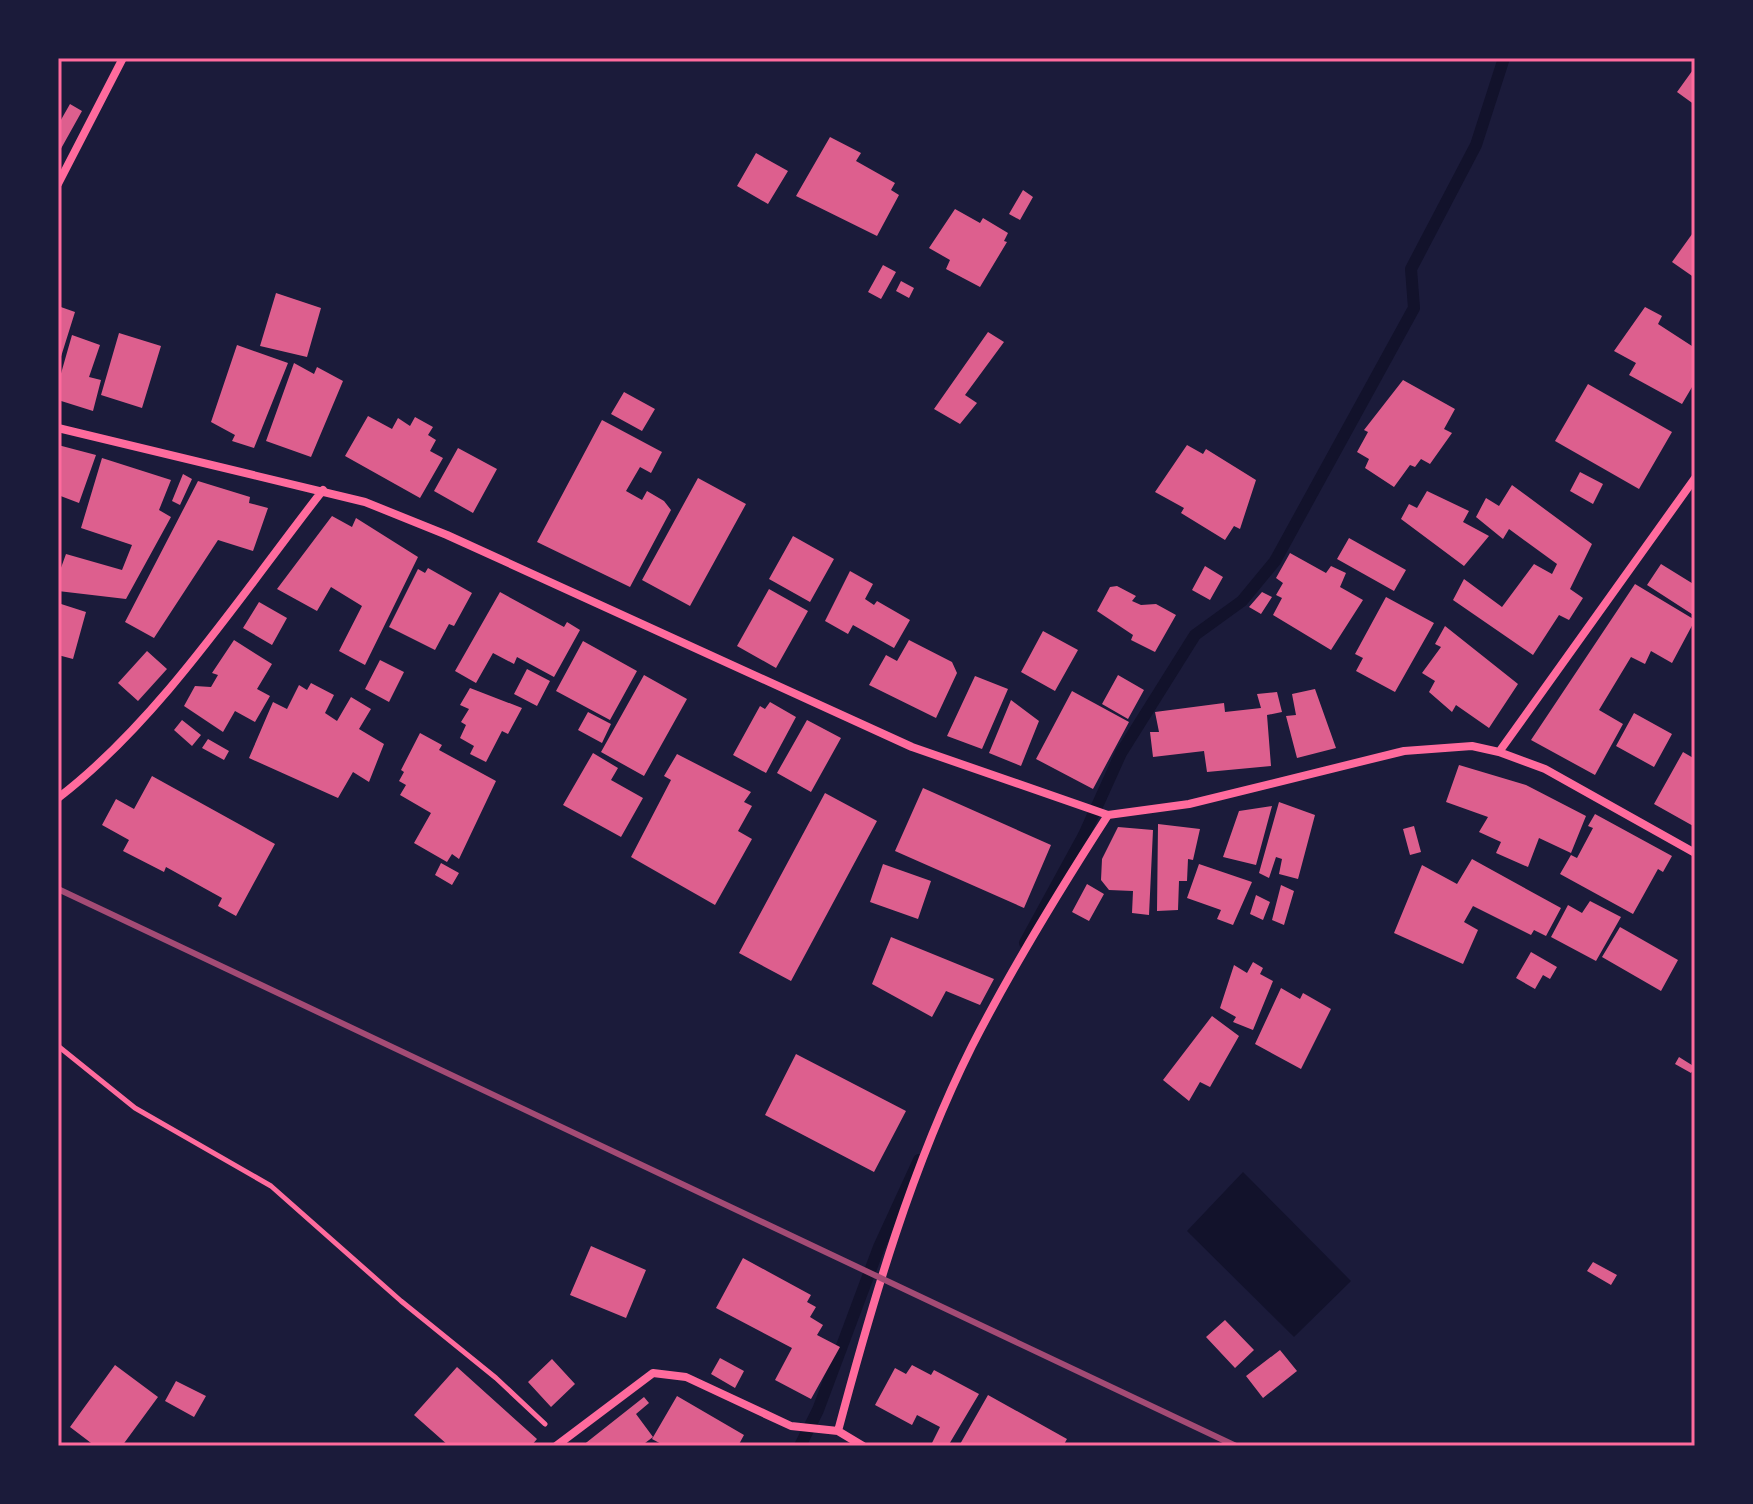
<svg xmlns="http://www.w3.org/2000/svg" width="1753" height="1504" viewBox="0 0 1753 1504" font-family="Manrope,sans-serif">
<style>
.water{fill:#12122b}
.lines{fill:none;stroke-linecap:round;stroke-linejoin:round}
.stream{stroke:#12122b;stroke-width:12}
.building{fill:#dd5f8e}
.path{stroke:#ff6b9d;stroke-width:5}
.minor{stroke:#ff6b9d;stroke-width:8}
.rail{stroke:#a44b75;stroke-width:6}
.neatline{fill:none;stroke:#ff6b9d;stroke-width:3}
</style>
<rect width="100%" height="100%" fill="#1b1b3a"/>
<path class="water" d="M1243,1172L1351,1281L1294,1337L1187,1231Z"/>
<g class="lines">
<path class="stream" d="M1025,943L1084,835L1121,753L1195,635L1242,601L1275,561L1414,308L1411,269L1476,145L1504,58
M800,1446L818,1410L879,1247L919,1160"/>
</g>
<path class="building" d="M1695,67V105L1677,92Z
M70,104L82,111L58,154V125Z
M830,137L861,153L856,161L895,183L891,190L899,195L877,236L796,196Z
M756,153L788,171L768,204L737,186Z
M1023,190L1033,197L1020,220L1009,214Z
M955,209L980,223L983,218L1008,233L1004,241L1007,242L980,287L946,269L950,260L929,248Z
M1695,230V278L1672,262Z
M883,265L896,272L881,299L868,292Z
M901,281L914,288L909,298L896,291Z
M276,293L321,308L307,357L260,346Z
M58,306L75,312L59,363H58Z
M1645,307L1662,316L1658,324L1695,348V382L1682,404L1629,375L1636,363L1614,351Z
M988,332L1004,342L965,395L977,403L960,424L934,409Z
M119,333L161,346L142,408L101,395Z
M72,335L100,345L89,377L101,380L93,411L58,400V384Z
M237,345L288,363L254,448L232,441L235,435L211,422Z
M294,363L314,374L317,367L343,381L311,457L266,441Z
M1403,380L1455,409L1444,429L1452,433L1430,464L1421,459L1415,467L1410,465L1394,487L1365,468L1369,459L1357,452L1368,432L1364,430Z
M1588,384L1672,432L1639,489L1555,441Z
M624,392L655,409L642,431L611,414Z
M368,416L392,429L398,418L410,426L415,417L433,427L428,435L436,440L430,451L443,458L420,498L345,456Z
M602,420L662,452L651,473L640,467L626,491L642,500L647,491L664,501L671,510L630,587L537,542Z
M58,445L96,455L79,503L58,495Z
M1187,445L1203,454L1206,449L1256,480L1240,529L1234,526L1225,540L1181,513L1184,508L1155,492Z
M458,448L497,469L473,513L434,491Z
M102,458L171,480L159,510L171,517L126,599L58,591V576L66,554L122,570L132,545L81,528Z
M1580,472L1603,484L1593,504L1570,491Z
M183,474L192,479L180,505L172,501Z
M698,478L746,504L690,606L642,580Z
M198,481L250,497L249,503L268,508L253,551L218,540L154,638L125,622Z
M1512,485L1592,544L1570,589L1583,598L1569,620L1559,615L1533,655L1453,600L1464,579L1502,607L1534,564L1552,574L1557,564L1509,529L1503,539L1476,517L1486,498L1499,506Z
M1427,491L1469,511L1463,522L1489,536L1464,566L1401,519L1409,504L1417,508Z
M332,516L352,527L356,518L418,557L365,665L339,651L362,606L331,587L317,611L277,589Z
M793,536L834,559L810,602L769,579Z
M1349,538L1406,570L1394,591L1337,559Z
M1290,553L1326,573L1331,566L1346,573L1340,587L1363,600L1331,650L1273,615L1282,598L1276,595L1283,583L1276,578Z
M1661,564L1695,585V616L1647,585Z
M1205,566L1223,577L1210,600L1192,590Z
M428,568L472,593L454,626L449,624L435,650L389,627L418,569L425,573Z
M850,571L873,584L865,599L874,605L877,601L910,620L894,648L853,625L848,634L825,621Z
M1635,584L1695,620L1672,663L1651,651L1645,664L1631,657L1599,710L1623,724L1595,775L1531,740Z
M1117,586L1136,596L1132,601L1141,605L1156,604L1176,615L1155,652L1131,640L1133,635L1097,611L1110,587Z
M769,589L808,611L776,668L737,646Z
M500,592L564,627L567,622L580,630L554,677L517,657L514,664L493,653L476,683L455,671Z
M1262,592L1272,597L1261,614L1249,607Z
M1386,597L1434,623L1395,692L1356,671L1363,658L1355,654Z
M259,602L287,618L272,645L243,628Z
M58,603L86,612L73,659L58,655Z
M1445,626L1518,684L1489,728L1456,705L1452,712L1429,692L1435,681L1422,673L1441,647L1435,644Z
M1043,631L1078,650L1055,691L1021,672Z
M234,640L272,664L257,689L270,696L255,722L235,711L223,732L184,706L195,686L211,687L218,675L212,673Z
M909,640L952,662L957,673L936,718L869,685L886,655L897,661Z
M583,641L637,671L610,720L556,691Z
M147,651L167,669L138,701L118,683Z
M380,660L404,672L389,702L365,689Z
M527,669L550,681L537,706L514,694Z
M644,675L687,699L644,776L601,752Z
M1118,675L1144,690L1128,719L1102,704Z
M975,676L1008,689L982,749L947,736Z
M311,683L334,695L325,713L337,721L351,697L371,709L359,729L384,744L369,782L353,772L338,798L249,758L273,702L287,709L299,685L307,690Z
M470,688L522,708L508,734L502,731L486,762L470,754L474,746L460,738L466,725L461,722L469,709L460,705Z
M1315,689L1336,748L1297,758L1286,716L1296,715L1292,694Z
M1072,691L1129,722L1093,789L1036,759Z
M1277,692L1282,712L1267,715L1271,766L1207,772L1204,751L1153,757L1150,732H1159L1155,712L1224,703L1225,712L1261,708L1257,694Z
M1011,700L1039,721L1021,766L989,753Z
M770,702L796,717L766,773L733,755L760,706L765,709Z
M588,712L611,724L602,743L578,730Z
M1634,713L1672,734L1654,767L1616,746Z
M182,720L201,735L192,746L174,730Z
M807,720L841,738L811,792L777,773Z
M420,733L442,745L439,750L496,781L459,859L452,854L447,862L414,843L431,813L400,795L406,785L399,781L404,772L401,770Z
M208,739L229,751L224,760L202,748Z
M1683,752L1695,759V827L1654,804Z
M593,753L618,768L611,780L643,798L621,837L563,805Z
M677,754L751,792L744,802L752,806L738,831L752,839L715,905L631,857L671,780L664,776Z
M1459,765L1526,785L1586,816L1571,853L1539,838L1528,867L1496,853L1501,842L1479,832L1488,817L1446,802Z
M152,776L275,844L236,916L218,906L222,898L166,867L164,872L123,851L129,840L102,825L116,799L134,809Z
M923,788L1051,845L1024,908L895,851Z
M825,793L877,821L791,981L739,953Z
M1279,802L1315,815L1298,879L1279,874L1282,859L1276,857L1269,878L1259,873Z
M1272,806L1256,865L1223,857L1239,811Z
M1595,814L1672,856L1663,872L1658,869L1633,914L1560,874L1571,855L1577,858L1593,828L1588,826Z
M1158,824L1200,829L1193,860L1188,859L1187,881H1179L1178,910L1157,911Z
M1414,826L1421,852L1410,855L1403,829Z
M1118,827L1153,830L1149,915L1132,913L1133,891L1109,890L1101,880L1102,859Z
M1472,859L1561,908L1546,936L1534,930L1531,935L1473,906L1464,922L1478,930L1463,964L1394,933L1422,865L1457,884Z
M441,863L459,873L452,885L435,875Z
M883,864L931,881L918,919L870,902Z
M1199,864L1252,882L1233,925L1217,919L1221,910L1187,898Z
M1087,884L1104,894L1089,921L1072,912Z
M1281,885L1294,891L1284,925L1272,920Z
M1256,895L1270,902L1263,920L1250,914Z
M1590,901L1621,917L1596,961L1551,937L1568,905L1582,913Z
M1620,927L1678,960L1661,991L1602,957Z
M891,937L994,979L980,1005L946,991L932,1017L872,984Z
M1531,952L1557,967L1550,979L1543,975L1535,989L1516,978Z
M1253,962L1263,968L1260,974L1273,981L1253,1030L1233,1022L1236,1017L1220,1008L1234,965L1247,973Z
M1281,988L1300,999L1303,993L1331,1009L1301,1069L1255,1044Z
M1212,1016L1239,1036L1210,1087L1200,1082L1189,1101L1163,1080Z
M796,1054L906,1111L874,1172L765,1115Z
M1679,1057L1695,1067L1691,1073L1675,1064Z
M591,1246L646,1270L626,1318L570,1295Z
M743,1258L811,1295L807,1302L816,1307L810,1317L823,1325L817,1335L840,1347L811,1399L775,1380L792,1348L716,1308Z
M1593,1262L1617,1275L1611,1285L1587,1271Z
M1225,1320L1254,1350L1235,1368L1206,1337Z
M1280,1350L1297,1371L1263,1398L1246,1376Z
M720,1358L744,1371L735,1388L711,1374Z
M552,1359L575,1384L551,1407L528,1382Z
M115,1365L158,1397L122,1446H95L70,1427Z
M912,1365L931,1375L934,1370L979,1394L948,1446L931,1445L940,1427L917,1415L912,1425L875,1405L895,1368L906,1374Z
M457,1367L537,1439L531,1446H449L414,1415Z
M176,1381L206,1396L194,1417L165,1401Z
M988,1395L1067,1439L1063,1446H959Z
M677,1396L744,1435L738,1446H665L652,1439Z
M644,1397L649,1403L636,1414L653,1437L641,1446H582Z"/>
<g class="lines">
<path class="path" d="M58,1046L135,1108L271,1186L401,1301L496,1378L545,1424"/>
<path class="minor" d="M58,184L123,58
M58,428L365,502L447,535L912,747L1108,815L1189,804L1404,751L1472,746L1499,752
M1695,478L1499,752L1545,769L1695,853
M58,798C160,720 243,592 323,490
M838,1431C873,1300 911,1168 972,1046C1013,966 1059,891 1108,815
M556,1446L653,1373L686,1377L791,1426L838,1431L863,1446"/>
<path class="rail" d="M58,889L1236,1446"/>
</g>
<rect width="1753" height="1504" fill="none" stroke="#1b1b3a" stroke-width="120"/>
<rect x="60" y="60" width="1633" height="1384" class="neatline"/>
</svg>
